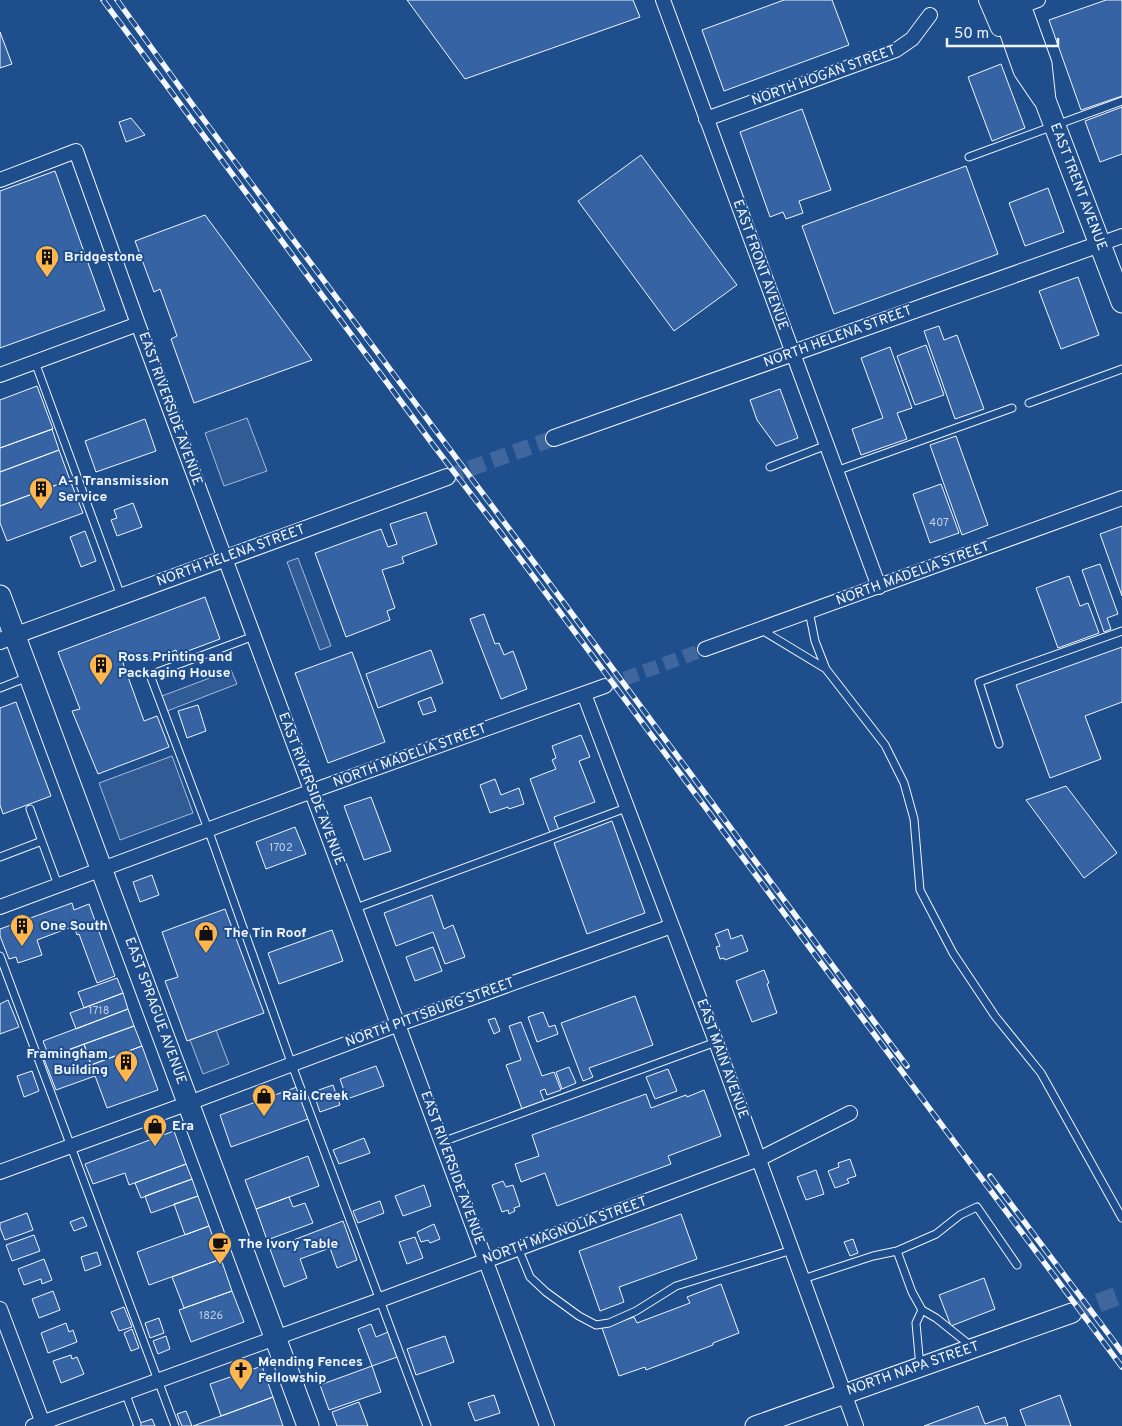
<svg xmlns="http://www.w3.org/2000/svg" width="1122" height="1426" viewBox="0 0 1122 1426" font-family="Overpass,sans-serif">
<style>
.parking{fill:#305b95;stroke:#a8bbd7}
.building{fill:#3563a3;stroke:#f2f6ff}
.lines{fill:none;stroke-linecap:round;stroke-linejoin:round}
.minor-tunnel{stroke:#3f679d;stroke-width:14;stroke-dasharray:14 7;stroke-linecap:butt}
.tertiary-tunnel{stroke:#3f679d;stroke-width:16;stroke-dasharray:16 8;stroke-linecap:butt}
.secondary-tunnel{stroke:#3f679d;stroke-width:19;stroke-dasharray:19 9;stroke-linecap:butt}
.service-casing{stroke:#f2f6ff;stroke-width:9}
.minor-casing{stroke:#f2f6ff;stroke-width:16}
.tertiary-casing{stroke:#f2f6ff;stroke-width:18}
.secondary-casing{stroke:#f2f6ff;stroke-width:21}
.primary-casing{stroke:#f2f6ff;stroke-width:23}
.service{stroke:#1f4e8c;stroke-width:7}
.minor{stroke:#1f4e8c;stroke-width:14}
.tertiary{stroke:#1f4e8c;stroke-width:16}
.secondary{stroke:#1f4e8c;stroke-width:19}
.primary{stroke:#1f4e8c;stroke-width:21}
.rail-casing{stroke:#f2f6ff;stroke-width:5.5}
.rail{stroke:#1f4e8c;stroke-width:4;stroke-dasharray:11;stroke-linecap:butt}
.labels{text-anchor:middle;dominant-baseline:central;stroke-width:4;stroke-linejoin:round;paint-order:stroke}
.number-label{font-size:11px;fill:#c3d1e8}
.street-label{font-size:14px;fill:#f2f6ff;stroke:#1f4e8c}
.poi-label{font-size:14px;font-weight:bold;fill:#f2f6ff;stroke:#1f4e8c;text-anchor:start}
</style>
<rect width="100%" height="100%" fill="#1f4e8c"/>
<path class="parking" d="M247,418L267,471L224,486L205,433Z
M298,558L331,646L320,650L287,562Z
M231,670L237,684L167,711L162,696Z
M172,756L193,813L120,840L99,783Z
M216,1030L229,1064L203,1074L190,1040Z"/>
<path class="building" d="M407,0H633L640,17L465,79Z
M784,0H832L849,45L724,91L702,30Z
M1106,0H1122V96L1081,110L1049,20Z
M0,32L12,64L0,68Z
M1001,64L1025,128L992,141L968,77Z
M1122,107V154L1100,162L1085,121Z
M802,109L831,190L799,201L803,213L786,219L783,212L770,217L740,132Z
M131,118L145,135L126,142L119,122Z
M641,155L737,285L674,331L578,201Z
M966,166L998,254L834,314L802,226Z
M55,171L105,310L0,348V191Z
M1048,188L1064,232L1025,246L1009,203Z
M205,215L312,360L194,403L171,339L177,336L160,289L154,292L135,241Z
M1078,277L1099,335L1061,349L1039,291Z
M939,326L944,340L957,335L984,409L955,419L924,331Z
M926,345L944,395L915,405L897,356Z
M890,347L912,408L897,413L907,439L861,455L852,429L883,418L861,358Z
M37,386L53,429L0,448V400Z
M780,389L798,438L776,446L757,420L750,400Z
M145,419L156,451L96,472L85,441Z
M52,429L59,450L0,472V448Z
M956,436L988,525L962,535L930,445Z
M59,450L70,480L0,506V472Z
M70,480L83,513L7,541L0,523V506Z
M941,484L959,533L930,543L913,494Z
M133,503L142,527L117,536L111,520L117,518L114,510Z
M426,512L437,544L402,557L404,563L382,570L395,608L387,611L390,620L346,637L315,553L381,529L388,547L397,544L390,524Z
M1122,526V596L1100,534Z
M85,531L96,561L81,567L70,537Z
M1100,564L1118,614L1107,618L1111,629L1104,632L1082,570Z
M1069,576L1080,606L1088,603L1099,633L1058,648L1036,588Z
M205,597L220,639L177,655L176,650L150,660L148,654L123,663L144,721L157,716L169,747L98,774L72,711L80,709L58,652Z
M484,614L495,644L499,643L504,655L513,651L527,689L501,699L470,619Z
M1122,647V702L1085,716L1101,759L1050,778L1016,685Z
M431,650L443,683L378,708L366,674Z
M352,652L385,742L328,763L295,673Z
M431,697L436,711L423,715L418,702Z
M16,702L51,796L3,814L0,805V708Z
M198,705L206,731L187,738L178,711Z
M581,735L590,757L579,761L595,802L554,817L559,830L550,833L530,779L556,769L552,760L556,758L552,746Z
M495,779L501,795L519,788L524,804L509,809L508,807L490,813L480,785Z
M1066,786L1117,853L1084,878L1026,800Z
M371,797L391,851L364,860L344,806Z
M612,821L645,913L587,934L554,843Z
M295,827L306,854L266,869L256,842Z
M152,875L159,895L140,902L133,882Z
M432,895L444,929L453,925L465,957L445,964L433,932L396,946L384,913Z
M72,903L74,910L89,904L115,976L97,983L79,934L77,935L74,926L37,940L42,955L18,963L16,957L9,959L0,936V929Z
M225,909L264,1013L187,1041L165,981L178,977L162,932Z
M728,929L731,939L742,935L748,951L725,960L724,958L720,959L716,947L720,946L715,934Z
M332,930L343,961L279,984L268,953Z
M433,947L442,971L415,981L406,957Z
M764,970L769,983L767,984L777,1013L752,1022L736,981Z
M117,978L123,993L84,1008L78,992Z
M123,993L128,1009L76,1029L70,1013Z
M635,996L653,1045L589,1068L593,1077L583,1081L561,1023Z
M8,1000L19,1027L0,1034V1004Z
M128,1009L134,1026L49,1057L43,1041Z
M543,1012L549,1027L555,1025L558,1034L537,1042L528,1017Z
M495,1018L500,1031L494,1034L488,1020Z
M521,1022L542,1076L554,1072L561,1090L547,1095L545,1089L540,1091L544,1101L522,1109L506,1065L521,1060L509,1026Z
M134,1026L142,1046L91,1065L84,1044Z
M84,1044L95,1076L56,1090L44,1059Z
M142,1046L158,1090L107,1108L91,1065Z
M376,1066L384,1086L347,1099L340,1079Z
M569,1067L576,1083L562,1089L556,1072Z
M668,1069L677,1091L655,1099L646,1077Z
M32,1071L39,1091L24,1097L17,1076Z
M333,1085L340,1105L320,1112L313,1092Z
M297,1087L308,1119L231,1147L220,1115Z
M704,1090L721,1136L668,1156L671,1164L557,1206L545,1173L521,1182L515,1164L539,1156L532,1135L646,1094L651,1108L686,1095L687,1097Z
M174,1131L186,1164L129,1185L125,1173L93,1184L85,1164Z
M364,1138L370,1153L339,1164L333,1150Z
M308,1156L319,1186L256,1209L245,1180Z
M850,1159L856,1176L847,1179L849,1183L835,1188L828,1171L839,1167L838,1163Z
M186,1164L192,1179L141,1198L135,1183Z
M816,1170L824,1194L806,1200L797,1177Z
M192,1179L198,1196L151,1213L145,1196Z
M503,1181L506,1187L513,1185L520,1206L514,1208L515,1211L509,1214L508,1210L502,1212L492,1185Z
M424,1185L431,1206L403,1216L395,1196Z
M198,1196L209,1226L185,1235L174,1204Z
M289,1197L293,1207L305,1203L313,1223L267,1240L256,1209Z
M380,1201L384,1213L358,1223L353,1211Z
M27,1213L33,1230L5,1240L0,1228V1223Z
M681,1214L697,1259L619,1287L624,1302L600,1311L579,1251Z
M83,1217L87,1226L74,1231L70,1222Z
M343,1221L357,1260L337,1268L330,1248L300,1259L307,1278L284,1287L270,1249Z
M434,1224L440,1239L430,1243L428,1240L421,1242L417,1232Z
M209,1226L221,1259L149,1285L137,1252Z
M34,1235L40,1251L12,1261L6,1245Z
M415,1237L423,1258L407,1264L399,1242Z
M853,1239L858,1253L850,1256L844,1242Z
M97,1252L101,1265L85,1271L81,1257Z
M44,1259L52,1280L42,1284L41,1279L24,1285L18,1269Z
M221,1259L232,1291L184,1308L172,1277Z
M984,1278L995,1309L951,1326L939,1295Z
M721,1284L739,1333L713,1343V1345L646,1370L645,1367L619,1376L602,1328L634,1317L637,1323L690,1303L687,1297Z
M53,1291L60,1310L39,1318L32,1299Z
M232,1291L244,1322L191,1342L179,1310Z
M124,1307L132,1327L119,1331L111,1312Z
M159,1318L164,1333L150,1338L145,1323Z
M66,1323L69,1332L73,1330L77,1342L48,1353L41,1333Z
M371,1324L376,1337L388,1332L397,1357L372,1366L358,1329Z
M132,1329L139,1348L131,1351L124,1333Z
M166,1336L170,1349L158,1354L153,1341Z
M445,1336L454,1362L416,1375L407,1349Z
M71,1355L72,1359L77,1357L84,1374L61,1383L53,1361Z
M262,1366L273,1397L221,1416L210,1384Z
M372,1366L381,1392L329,1410L320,1385Z
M494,1395L500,1413L475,1421L468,1403Z
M1060,1395L1071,1426H1026L1020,1410Z
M273,1397L283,1426H193L221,1416Z
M359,1402L368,1426H337L332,1412Z
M978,1406L985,1424L1005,1417L1008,1426H924Z
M186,1411L192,1426H182L177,1414Z
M152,1419L155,1426H132L137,1424Z"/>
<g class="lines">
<path class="minor-tunnel" d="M605,686L705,649"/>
<path class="tertiary-tunnel" d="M447,477L554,438"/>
<path class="secondary-tunnel" d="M1072,1313L1122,1294"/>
<g class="service-casing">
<path id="service" d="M969,157L1122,101
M35,362L121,596
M1029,403L1122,369
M770,467L827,445
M836,471L1012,408
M809,611L815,641L826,669L885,745L904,783L914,819L920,890L953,953L995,1016L1041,1073L1122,1218
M760,629L826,669
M254,636L150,675L208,829L292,1065L427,1426
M0,688L28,677
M999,744L979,682L1122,631
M30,809L58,885
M0,857L42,841
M356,908L626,808
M0,956L175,1426
M442,1142L716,1042
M518,1248L530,1277L546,1292L579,1316L596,1325L609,1323L636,1311L676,1286L792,1250
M897,1251L936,1234L960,1215L977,1207L1017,1265
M803,1279L873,1256L897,1251L912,1292L922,1310
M920,1367L916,1323L922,1310L936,1318L971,1346
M125,1392L137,1424"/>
</g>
<g class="minor-casing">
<path id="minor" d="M663,0L879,587
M1014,9L1038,0
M706,119L896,50L912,39L930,15
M0,180L76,151L138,324L547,1426
M1100,244L1122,236
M0,375L138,324
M705,649L1122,498
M584,694L716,1042L856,1426
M0,907L312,791L605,686
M0,1172L189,1103L399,1024L672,926
M0,1309L44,1426
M33,1426L380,1300L759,1159L850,1113"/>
</g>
<g class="tertiary-casing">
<path id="tertiary" d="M987,0L999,28
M554,438L1100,244
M0,641L447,477"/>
</g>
<g class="secondary-casing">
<path id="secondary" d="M755,1426L1072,1313"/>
</g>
<g class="primary-casing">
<path id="primary" d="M999,0L1024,70L1043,98
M1018,0L1041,64L1045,100L1122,302
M0,596L308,1426"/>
</g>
<use href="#service" class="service"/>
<use href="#minor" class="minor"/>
<use href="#tertiary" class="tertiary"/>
<use href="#secondary" class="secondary"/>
<use href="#primary" class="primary"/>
<g class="rail-casing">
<path id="rail" d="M103,0L434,446L501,533L1122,1367
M117,0L192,104L510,530L907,1066
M990,1176L1122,1352"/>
</g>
<use href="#rail" class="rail"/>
</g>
<defs>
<g id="building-pin" transform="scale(1.25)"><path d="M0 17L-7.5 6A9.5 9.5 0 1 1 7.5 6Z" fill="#ffb74d" stroke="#1f4e8c"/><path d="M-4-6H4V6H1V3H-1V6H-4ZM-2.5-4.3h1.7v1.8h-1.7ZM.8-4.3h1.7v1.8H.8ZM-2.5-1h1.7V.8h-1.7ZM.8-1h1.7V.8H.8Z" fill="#111"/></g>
<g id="shop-pin" transform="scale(1.25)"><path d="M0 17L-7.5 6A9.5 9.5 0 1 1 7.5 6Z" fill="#ffb74d" stroke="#1f4e8c"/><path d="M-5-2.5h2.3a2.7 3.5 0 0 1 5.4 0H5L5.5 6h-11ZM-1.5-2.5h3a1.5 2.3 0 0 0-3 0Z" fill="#111"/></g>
<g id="cafe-pin" transform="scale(1.25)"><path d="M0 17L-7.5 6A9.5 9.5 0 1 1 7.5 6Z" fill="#ffb74d" stroke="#1f4e8c"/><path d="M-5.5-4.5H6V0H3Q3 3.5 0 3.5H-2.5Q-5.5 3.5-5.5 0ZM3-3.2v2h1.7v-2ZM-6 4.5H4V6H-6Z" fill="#111"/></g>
<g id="church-pin" transform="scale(1.25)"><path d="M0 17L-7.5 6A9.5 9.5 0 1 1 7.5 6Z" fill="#ffb74d" stroke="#1f4e8c"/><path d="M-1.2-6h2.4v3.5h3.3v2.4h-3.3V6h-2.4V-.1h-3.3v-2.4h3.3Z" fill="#111"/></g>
</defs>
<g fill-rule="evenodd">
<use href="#building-pin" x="47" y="257"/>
<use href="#building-pin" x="41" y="489"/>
<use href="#building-pin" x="101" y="665"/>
<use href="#building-pin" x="22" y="926"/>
<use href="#shop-pin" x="206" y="933"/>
<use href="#building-pin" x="126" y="1062"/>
<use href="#shop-pin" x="264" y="1096"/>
<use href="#shop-pin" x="155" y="1126"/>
<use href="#cafe-pin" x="220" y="1244"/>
<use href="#church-pin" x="241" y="1370"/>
</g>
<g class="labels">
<g class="number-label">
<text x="939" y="523">407</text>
<text x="281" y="848">1702</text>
<text x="99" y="1011">1718</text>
<text x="211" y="1316">1826</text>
</g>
<g class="street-label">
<text transform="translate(824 76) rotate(-20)">NORTH HOGAN STREET</text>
<text transform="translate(1078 187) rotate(69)">EAST TRENT AVENUE</text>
<text transform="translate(760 265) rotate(70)">EAST FRONT AVENUE</text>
<text transform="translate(838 337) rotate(-20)">NORTH HELENA STREET</text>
<text transform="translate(170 409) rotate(70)">EAST RIVERSIDE AVENUE</text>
<text transform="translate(231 556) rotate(-20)">NORTH HELENA STREET</text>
<text transform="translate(913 574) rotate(-20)">NORTH MADELIA STREET</text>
<text transform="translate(410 756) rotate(-20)">NORTH MADELIA STREET</text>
<text transform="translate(311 789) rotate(69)">EAST RIVERSIDE AVENUE</text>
<text transform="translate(155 1011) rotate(70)">EAST SPRAGUE AVENUE</text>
<text transform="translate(430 1013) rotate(-20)">NORTH PITTSBURG STREET</text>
<text transform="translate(722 1059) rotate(70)">EAST MAIN AVENUE</text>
<text transform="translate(452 1168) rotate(70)">EAST RIVERSIDE AVENUE</text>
<text transform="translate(565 1231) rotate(-20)">NORTH MAGNOLIA STREET</text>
<text transform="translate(913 1369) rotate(-19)">NORTH NAPA STREET</text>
</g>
<g class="poi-label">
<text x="64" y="257">Bridgestone</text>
<text x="58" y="481">A-1 Transmission<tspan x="58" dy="16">Service</tspan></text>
<text x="118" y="657">Ross Printing and<tspan x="118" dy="16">Packaging House</tspan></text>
<text x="40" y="926">One South</text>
<text x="224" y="933">The Tin Roof</text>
<text x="108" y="1054" text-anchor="end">Framingham<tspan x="108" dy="16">Building</tspan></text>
<text x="282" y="1096">Rail Creek</text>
<text x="172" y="1126">Era</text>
<text x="238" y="1244">The Ivory Table</text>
<text x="258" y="1362">Mending Fences<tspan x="258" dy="16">Fellowship</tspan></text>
</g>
</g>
<path d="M947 38v8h111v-8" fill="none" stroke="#f2f6ff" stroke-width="2.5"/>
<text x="954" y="38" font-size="15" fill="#f2f6ff" stroke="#1f4e8c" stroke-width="4" paint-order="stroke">50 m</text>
</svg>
